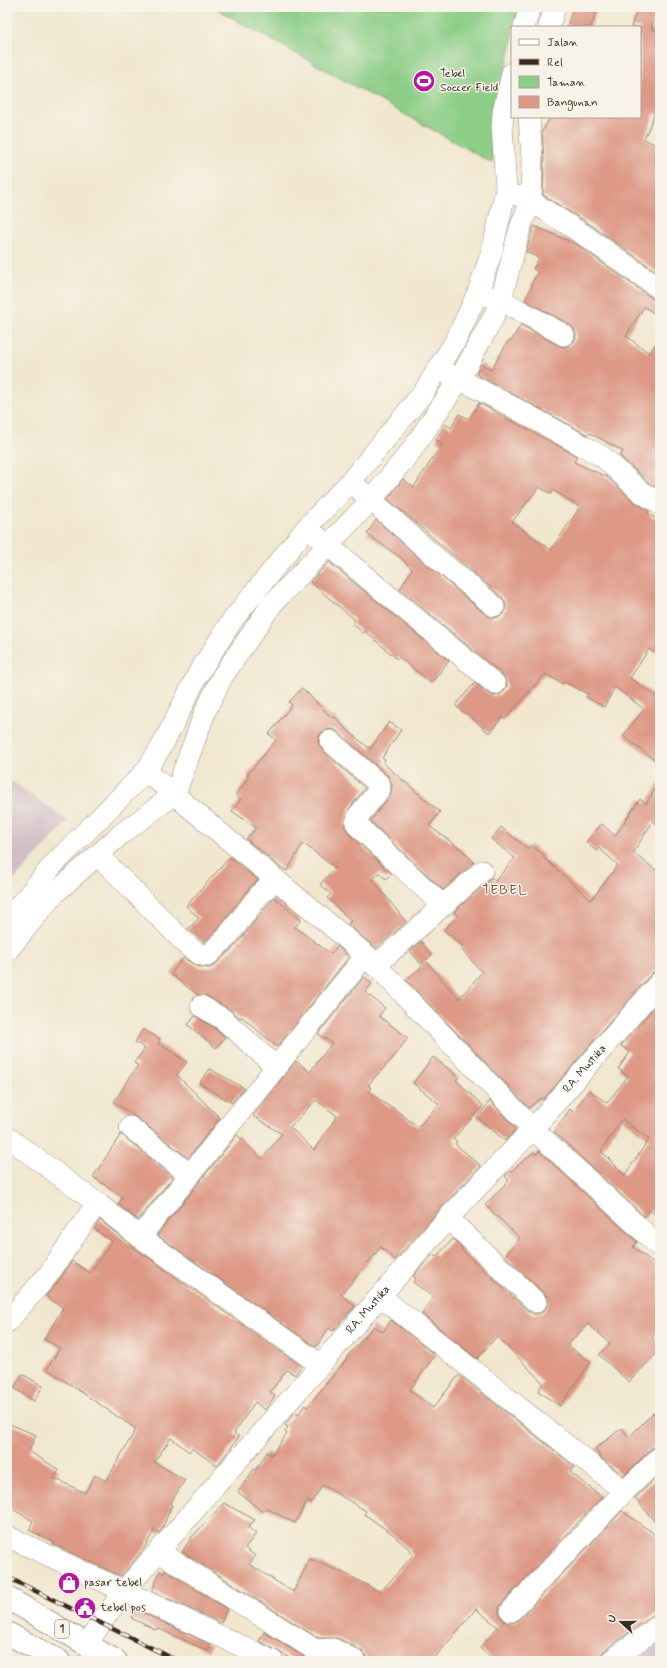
<svg xmlns="http://www.w3.org/2000/svg" width="667" height="1668" viewBox="0 0 667 1668" font-family="Mynerve,sans-serif">
<style>
.industrial{fill:#d2bdc6}
.green{fill:#8cce87;stroke:#647c52}
.building{fill:#dd9986;fill-rule:evenodd}
.lines{fill:none;stroke-linecap:round;stroke-linejoin:round}
.street-casing{stroke:#968876;stroke-width:22}
.highway-casing{stroke:#968876;stroke-width:24}
.street{stroke:#fff;stroke-width:21}
.highway{stroke:#fff;stroke-width:22}
.rail-casing{stroke:#3b2a1e;stroke-width:4.5}
.rail{stroke:#f7f3e8;stroke-width:3;stroke-dasharray:9;stroke-linecap:butt}
.labels{text-anchor:middle;dominant-baseline:central;stroke-width:3;stroke-linejoin:round;paint-order:stroke}
.shield{fill:#f7f3e8;stroke:#73665b;stroke-width:1}
.shield-label{font-size:11px;font-weight:bold;fill:#3b2a1e}
.poi-label{font-size:12px;fill:#3b2a1e;stroke:#f7f3e8;text-anchor:start}
.street-label{font-size:12px;fill:#3b2a1e;stroke:#f7f3e8}
.quarter-label{font-size:14px;letter-spacing:1px;fill:#745142;stroke:#f7f3e8}
</style>
<rect width="100%" height="100%" fill="#f7f3e8"/>
<filter id="ink" filterUnits="userSpaceOnUse"><feTurbulence type="fractalNoise" baseFrequency=".025" numOctaves="2"/><feDisplacementMap in="SourceGraphic" scale="8" xChannelSelector="R" yChannelSelector="G"/><feConvolveMatrix kernelMatrix="1 2 1 2 8 2 1 2 1" color-interpolation-filters="sRGB"/></filter>
<filter id="wash" filterUnits="userSpaceOnUse"><feTurbulence type="fractalNoise" baseFrequency=".012" numOctaves="4" result="noise"/><feDisplacementMap in="SourceGraphic" scale="16" xChannelSelector="R" yChannelSelector="G"/><feGaussianBlur stdDeviation="0.9" result="paint"/><feColorMatrix in="noise" values="0 0 0 0 0 0 0 0 0 0 0 0 0 0 0 0 0 1.4 0 .05"/><feComposite in="paint" operator="in"/></filter>
<g filter="url(#wash)">
<rect width="100%" height="100%" fill="#f1e7cf"/>
<path class="industrial" d="M7,778L68,821L7,888Z
M660,1642V1661H632Z"/>
<path class="green" d="M213,7H521L516,27H512V42L493,120L492,163Z"/>
<g id="blocks">
<path class="building" d="M573,7H598L591,27H567Z
M638,7H660L651,28L660,32V116L655,113L644,139L660,147V274L591,225L543,195L544,159L542,131L551,117H640V27H631Z
M534,226L576,244L653,299L660,301V317L644,307L626,336L649,353L660,338V490L648,482L620,456L623,451L590,433L588,435L476,374L481,364L491,370L509,340L511,341L521,325L559,346L565,347L570,345L575,340L576,334L574,329L570,325L525,300L532,286L531,285L538,272L533,269L539,258L526,252Z
M479,403L577,456L574,462L607,477L633,501L649,511L648,514L660,521V655L649,649L630,678L660,699V764L623,736L644,709L615,687L604,707L586,697L588,694L564,682L563,684L545,674L505,719L503,717L489,733L466,713L465,714L455,705L475,683L488,693L493,696L499,695L504,691L507,686L506,679L503,675L400,589L412,569L401,558L367,534L376,520L486,615L492,618L498,617L503,614L506,608L505,602L502,597L388,499L403,479L414,487L442,444L436,440L445,424L451,428L459,414L469,419ZM539,487L551,494L553,490L580,507L551,550L512,522Z
M329,562L449,661L431,683L399,657L397,659L365,631L363,633L352,623L355,620L310,582Z
M302,688L332,718L334,716L346,729L370,749L389,722L401,730L382,758L385,760L383,763L440,812L429,826L461,849L474,862L443,890L370,821L390,796L392,785L388,776L338,732L333,729L327,730L321,733L318,739L319,744L322,750L365,788L349,809L344,825L350,835L392,874L386,879L379,873L372,879L406,922L376,948L348,924L351,921L327,898L331,894L320,884L335,868L303,843L287,871L280,867L246,839L256,828L232,811L241,799L236,795L249,777L247,775L276,740L269,734L292,705L289,702Z
M660,780V826L653,821L633,853L660,873V970L656,971L651,974L543,1100L541,1098L529,1108L406,980L427,962L459,999L482,972L462,950L464,948L444,930L458,916L454,912L492,878L495,881L515,858L491,839L501,827L528,849L531,845L544,855L543,857L591,900L618,865L599,848L596,851L586,842L602,824L615,836L640,799L646,804Z
M230,857L258,880L250,887L217,930L204,942L188,929L199,918L186,906Z
M274,897L301,920L295,927L331,954L337,946L349,957L277,1047L242,1017L240,1018L229,1009L207,996L198,995L171,974L183,958L199,967L210,968L215,965L236,945Z
M421,941L432,955L421,964L410,951Z
M364,977L372,984L365,992L385,1008L379,1016L408,1038L392,1059L368,1085L371,1088L368,1091L391,1108L392,1107L418,1127L439,1104L413,1083L433,1057L459,1077L456,1080L483,1106L453,1139L457,1142L455,1144L481,1166L439,1210L395,1260L381,1247L341,1295L355,1306L333,1331L329,1328L316,1347L157,1235L237,1135L262,1159L282,1134L253,1116L296,1061L310,1072L332,1043L318,1034ZM316,1100L337,1116L314,1150L290,1127Z
M660,1000V1218L650,1210L645,1217L554,1132L570,1109L573,1112L589,1090L607,1103L628,1076L618,1069L630,1052L621,1046ZM622,1119L649,1139L625,1175L601,1151Z
M195,1016L216,1029L225,1037L216,1048L188,1025Z
M143,1029L160,1039L158,1043L187,1062L177,1075L220,1118L188,1158L137,1118L114,1102L138,1065L134,1063L145,1048L135,1042Z
M210,1069L244,1088L232,1103L199,1083Z
M490,1101L516,1129L505,1141L477,1117Z
M121,1134L173,1177L138,1220L118,1204L123,1197L93,1177Z
M539,1151L637,1242L633,1247L660,1268V1326L652,1338L660,1345V1350L629,1382L599,1355L610,1343L588,1324L567,1345L591,1362L560,1406L538,1391L543,1383L497,1336L477,1359L422,1314L433,1297L413,1282L416,1278L413,1276L433,1254L436,1257L453,1239L462,1248L461,1249L528,1311L534,1314H539L544,1311L548,1304V1299L545,1294L505,1256L520,1238L485,1205L509,1180L505,1176L534,1152L536,1155Z
M100,1220L133,1247L301,1366L295,1375L287,1370L270,1392L275,1396L265,1410L255,1402L234,1433L239,1437L217,1466L192,1448L189,1452L171,1438L154,1462L185,1480L170,1504L172,1505L162,1529L159,1533L154,1530L144,1549L121,1576L53,1544L54,1542L29,1530L33,1521L7,1506V1423L36,1435L29,1451L59,1470L54,1478L85,1493L95,1475L106,1481L136,1429L47,1369L60,1348L44,1339L63,1308L46,1296L58,1282L72,1261L90,1273L112,1241L94,1229Z
M391,1320L435,1355L410,1390L433,1408L459,1375L575,1467L570,1472L602,1497L502,1603L499,1608V1614L503,1620L508,1623H514L520,1619L622,1511L660,1538V1613L653,1615L604,1651L600,1656L599,1661H494L480,1648L498,1627L476,1609L432,1661H367L365,1655L361,1650L338,1638H318L182,1552L191,1538L224,1503L255,1520L248,1527L256,1534L245,1548L255,1556L249,1564L293,1592L310,1559L346,1574L380,1592L393,1578L413,1555L409,1552L411,1550L396,1538L397,1537L364,1514L366,1511L323,1485L311,1503L307,1501L295,1523L266,1508L263,1512L238,1492L254,1469L256,1470L267,1452L271,1455L287,1434L285,1432L288,1427L285,1425L295,1412L298,1415L305,1405L307,1407L347,1359L346,1358L374,1326L383,1332Z
M22,1374L43,1386L34,1401L14,1388Z
M653,1413L660,1421V1445L652,1448L624,1476L601,1458L595,1449L622,1428L629,1437Z
M660,1474V1528L635,1498Z
M165,1570L227,1609L221,1623L152,1591L160,1571L163,1574Z
M135,1609L211,1645L208,1651L157,1628L156,1630L131,1618Z
M264,1632L306,1658L312,1661H296L259,1641Z"/>
</g>
</g>
<g filter="url(#ink)">
<use href="#blocks" fill-opacity="0" stroke="#968876" stroke-width="1"/>
<g class="lines">
<g class="street-casing">
<g id="street">
<path d="M524,27L530,7"/>
<path d="M549,27L555,7"/>
<path d="M519,196L531,201L584,235L660,289"/>
<path d="M488,296L501,300L564,335"/>
<path d="M447,373L513,407L603,457L641,492L660,504"/>
<path d="M360,490L426,549L494,606"/>
<path d="M318,537L495,684"/>
<path d="M330,741L380,785V789L358,816L356,823L358,826L442,905"/>
<path d="M146,771L366,955L533,1129L660,1247"/>
<path d="M98,855L189,947L201,955L207,956L226,938L260,894L275,880"/>
<path d="M7,920L54,864L146,771L163,744L198,674L231,622L307,527L351,481L423,393L456,340L478,292L492,251L506,190L502,126L503,112L512,73"/>
<path d="M7,951L54,894L120,835L175,794L205,712L222,677L272,604L371,500L411,451L459,380L493,318L501,300L520,228L531,201L532,159L529,117"/>
<path d="M375,966L482,871"/>
<path d="M201,1006L223,1019L276,1067"/>
<path d="M130,1127L189,1174"/>
<path d="M7,1137L97,1203L140,1237L321,1365"/>
<path d="M448,1218L536,1302"/>
<path d="M140,1237L366,955"/>
<path d="M380,1296L620,1488L623,1493L511,1611"/>
<path d="M7,1322L48,1275L97,1203"/>
<path d="M623,1493L660,1457"/>
<path d="M7,1536L273,1661"/>
<path d="M159,1552L312,1648L316,1650L333,1649L355,1661"/>
<path id="s1" d="M87,1645L101,1623L124,1591L448,1218L533,1129L660,982"/>
<path d="M611,1661L660,1625"/>
</g>
</g>
<g class="highway-casing">
<path id="highway" d="M7,1598C44,1618 79,1641 116,1661
M7,1633L59,1661"/>
</g>
<use href="#street" class="street"/>
<use href="#highway" class="highway"/>
<g class="rail-casing">
<path id="rail" d="M7,1577L178,1661"/>
</g>
<use href="#rail" class="rail"/>
</g>
</g>
<defs>
<g id="stadium-disc" transform="scale(1.15)"><circle r="9.5" fill="#b5179e" stroke="#f7f3e8"/><path d="M0-5a6.5 5 0 1 0 0 10a6.5 5 0 1 0 0-10ZM-3.5-1.8h7v3.6h-7Z" fill="#fff"/></g>
<g id="shop-disc" transform="scale(1.15)"><circle r="9.5" fill="#b5179e" stroke="#f7f3e8"/><path d="M-5-2.5h2.3a2.7 3.5 0 0 1 5.4 0H5L5.5 6h-11ZM-1.5-2.5h3a1.5 2.3 0 0 0-3 0Z" fill="#fff"/></g>
<g id="civic-disc" transform="scale(1.15)"><circle r="9.5" fill="#b5179e" stroke="#f7f3e8"/><path d="M-.6-6.5H3V-4.5H.6V-3L4-1V1h2V6H-6V1h2V-1L-.6-3ZM-1.2 2.5V6h2.4V2.5Z" fill="#fff"/></g>
</defs>
<g fill-rule="evenodd">
<use href="#stadium-disc" x="424" y="81"/>
<use href="#shop-disc" x="69" y="1583"/>
<use href="#civic-disc" x="85" y="1608"/>
</g>
<g class="labels">
<rect class="shield" x="55" y="1620" width="14" height="18" rx="3"/>
<g class="shield-label">
<text x="62" y="1629">1</text>
</g>
<g class="poi-label">
<text x="440" y="74">Tebel<tspan x="440" dy="14">Soccer Field</tspan></text>
<text x="84" y="1583">pasar tebel</text>
<text x="100" y="1608">tebel pos</text>
</g>
<g class="street-label">
<text stroke="none"><textPath href="#s1" startOffset="762">RA. Mustika</textPath></text>
<text stroke="none"><textPath href="#s1" startOffset="438">RA. Mustika</textPath></text>
</g>
<g class="quarter-label">
<text x="505" y="890">TEBEL</text>
</g>
</g>
<rect width="667" height="1668" fill="none" stroke="#f7f3e8" stroke-width="24"/>
<rect x="511" y="26" width="130" height="92" fill="#f7f3e8" stroke="#aca397"/>
<rect x="519" y="39" width="20" height="6" fill="#ffffff" stroke="#aca397"/>
<text x="547" y="46" font-size="12" fill="#3b2a1e">Jalan</text>
<rect x="519" y="59" width="20" height="6" fill="#3b2a1e" stroke="#aca397"/>
<text x="547" y="66" font-size="12" fill="#3b2a1e">Rel</text>
<rect x="519" y="76" width="20" height="12" fill="#8cce87" stroke="#aca397"/>
<text x="547" y="86" font-size="12" fill="#3b2a1e">Taman</text>
<rect x="519" y="96" width="20" height="12" fill="#dd9986" stroke="#aca397"/>
<text x="547" y="106" font-size="12" fill="#3b2a1e">Bangunan</text>
<g transform="translate(621 1622) rotate(291)" stroke="#f7f3e8" stroke-width="3" paint-order="stroke">
<path d="M0-3L7 15L0 10L-7 15Z" fill="#3b2a1e"/>
<text y="-6" font-size="11" font-weight="bold" text-anchor="middle" fill="#3b2a1e">U</text>
</g>
</svg>
